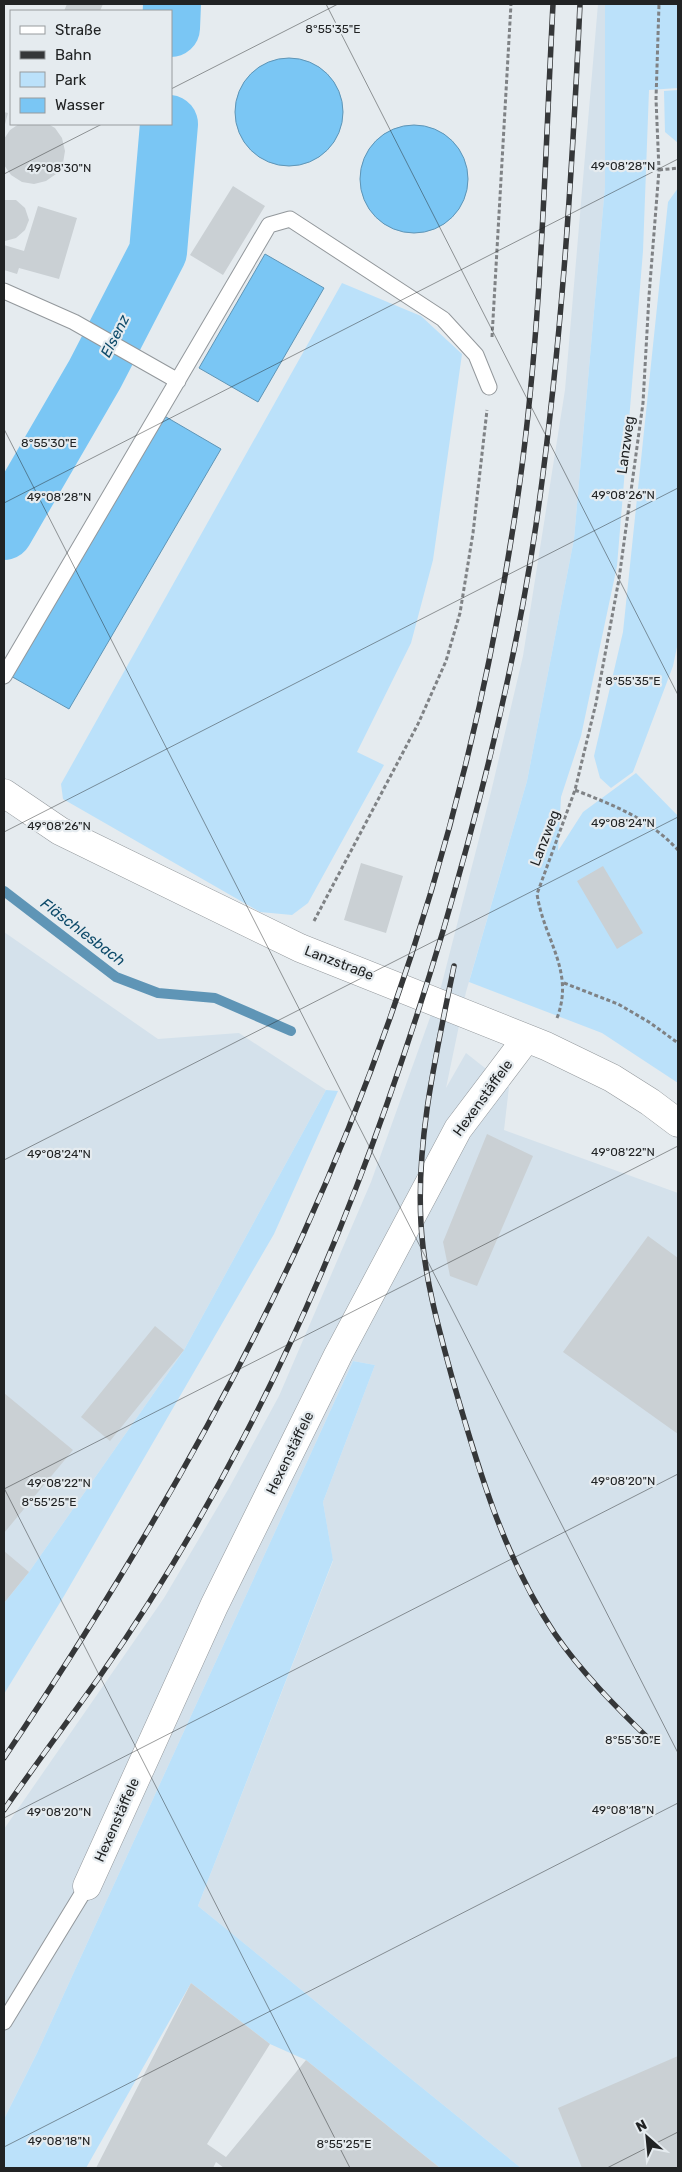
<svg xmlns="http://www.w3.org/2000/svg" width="682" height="2172" viewBox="0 0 682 2172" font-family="Rubik,sans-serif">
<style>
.built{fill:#d4e1eb}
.green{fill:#bbe1fa}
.water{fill:#7ac6f4;stroke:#5f95b6}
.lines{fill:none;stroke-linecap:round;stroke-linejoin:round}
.stream{stroke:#5f95b6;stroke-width:10}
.river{stroke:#7ac6f4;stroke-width:58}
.building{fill:#cad0d4}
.service-casing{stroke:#93989c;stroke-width:17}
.minor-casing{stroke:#93989c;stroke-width:29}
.path{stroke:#7f8285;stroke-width:3;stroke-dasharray:4 2.5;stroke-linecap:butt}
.service{stroke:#fff;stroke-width:15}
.minor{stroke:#fff;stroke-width:28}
.rail-casing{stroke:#353739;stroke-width:5.5}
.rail{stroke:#e5ebef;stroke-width:4;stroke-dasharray:11;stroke-linecap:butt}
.ticks{fill:none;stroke:#212324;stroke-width:1;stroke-opacity:0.45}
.labels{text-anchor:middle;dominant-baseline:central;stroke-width:4.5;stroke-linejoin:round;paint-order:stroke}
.street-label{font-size:14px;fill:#212324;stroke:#e5ebef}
.water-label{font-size:15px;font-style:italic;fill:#0d4a69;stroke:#e5ebef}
.ticks-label{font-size:12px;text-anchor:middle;fill:#212324;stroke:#e5ebef;stroke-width:4.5;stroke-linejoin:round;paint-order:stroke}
</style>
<rect width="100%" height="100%" fill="#e5ebef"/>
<path class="built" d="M598,4H605V186L574,539L527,781L466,992L446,1088L466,1053L509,1087L504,1130L678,1193V2168H521L198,1906L333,1561L323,1502L375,1365L353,1361L37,2053L4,2119V1829L164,1598L229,1488L279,1396L371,1182L441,987L491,792L523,656L565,390Z
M4,932L158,1039L239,1033L326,1090L184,1350L29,1572L4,1603Z"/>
<path class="green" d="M605,4H678V88L649,90L643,251L617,566L581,736L561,797L558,851L583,812L636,773L678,816V1083L602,1033L469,982L527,781L574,539L605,186Z
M678,90V143L665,132L664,91Z
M678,188V642L673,666L633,772L611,788L600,778L594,756L623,632L668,202Z
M342,283L421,316L462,354L433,560L411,643L357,752L384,765L308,903L292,915L260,912L63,799L61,784Z
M326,1090L338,1091L274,1234L64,1596L4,1694V1603L29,1572L184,1350Z
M353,1361L375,1365L323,1502L333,1560L198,1906L521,2168H440L306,2060L270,2044L191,1983L86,2168H4V2119L37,2053Z"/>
<path class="water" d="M235 112a54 54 0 1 1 108 0a54 54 0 1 1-108 0Z
M360 179a54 54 0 1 1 108 0a54 54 0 1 1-108 0Z
M265,254L324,288L258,402L199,368Z
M161,414L221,449L69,709L9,675Z"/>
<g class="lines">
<path class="stream" d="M4,891L116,977L158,993L215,998L291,1031"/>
<path class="river" d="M171,28L172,4
M4,531L95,374L158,252L169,124"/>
</g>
<path class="building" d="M67,4H103L100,11H64Z
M4,112L8,113L4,128Z
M19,124H48L55,128L62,138L65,151L63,163L56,174L46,181L34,184L22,182L11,175L4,165V139L10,130Z
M233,186L265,206L223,275L190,255Z
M4,200H16L25,208L29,220L25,230L16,238L5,241Z
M38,206L77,218L59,279L19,268L17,274L4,270V245L24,251Z
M361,863L403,876L386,933L344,920Z
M603,866L643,933L617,949L577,881Z
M487,1134L533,1156L477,1286L450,1276L443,1242Z
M648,1236L678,1258V1434L563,1352Z
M155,1326L184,1350L110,1441L81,1417Z
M4,1393L73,1450L4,1533Z
M4,1551L29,1572L4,1603Z
M191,1983L270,2044L207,2144L226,2157L306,2060L440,2168H224L216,2162L213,2168H96Z
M678,2056V2168H582L558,2108Z"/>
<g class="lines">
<g class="service-casing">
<path id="service" d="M4,291L74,322L178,381
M4,676L269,225L290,219L443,319L476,355L489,387
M4,2022L87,1886"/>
</g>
<g class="minor-casing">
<path id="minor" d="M4,793L60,831L300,948L546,1046L612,1078L650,1102L678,1123
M87,1886L214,1606L338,1355L458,1129L526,1039"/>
</g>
<path class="path" d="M659,170L678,168
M492,337L511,4
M575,790C615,806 648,818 678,850
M314,921L418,724L446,661L460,613L473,533L487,410
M564,983L618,1004L649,1022L678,1043
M557,1018C575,971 544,940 537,894L575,790L596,703L619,579L643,403L649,296L659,170L656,99L659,4"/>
<use href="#service" class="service"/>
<use href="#minor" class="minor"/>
<g class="rail-casing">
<path id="rail" d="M454,966C437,1051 416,1137 421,1224C424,1277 439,1330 453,1381C478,1468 504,1558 555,1634C582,1673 616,1707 650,1740
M4,1758C115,1593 219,1419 302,1237C404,1012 475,772 513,528C541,355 544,178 553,4
M4,1810C35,1765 68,1721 100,1676C154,1599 202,1518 245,1435C329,1274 391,1105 443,931C482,798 516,662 536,525C561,352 572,178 580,4"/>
</g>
<use href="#rail" class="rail"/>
</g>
<path class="ticks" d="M326,4L678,695M171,89L338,4M4,174L102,124M4,429L678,1753M4,503L678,159M4,832L678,488M4,1160L678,817M4,1488L350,2168M4,1489L678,1146M4,1818L678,1474M4,2147L678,1803M607,2168L678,2132"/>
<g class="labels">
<g class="street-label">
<text transform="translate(626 445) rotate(-82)">Lanzweg</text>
<text transform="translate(545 838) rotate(-69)">Lanzweg</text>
<text transform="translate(339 963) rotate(21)">Lanzstraße</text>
<text transform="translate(483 1098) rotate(-54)">Hexenstäffele</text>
<text transform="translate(290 1453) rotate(-64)">Hexenstäffele</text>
<text transform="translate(117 1820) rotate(-66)">Hexenstäffele</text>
</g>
<g class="water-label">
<text transform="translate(115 336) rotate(-63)">Elsenz</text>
<text transform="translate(83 932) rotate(37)">Fläschlesbach</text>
</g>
</g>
<g class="ticks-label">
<text x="333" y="33">8°55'35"E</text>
<text x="623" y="170">49°08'28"N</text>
<text x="59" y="172">49°08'30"N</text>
<text x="49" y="447">8°55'30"E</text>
<text x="623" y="499">49°08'26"N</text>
<text x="59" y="501">49°08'28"N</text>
<text x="633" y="685">8°55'35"E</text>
<text x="623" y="827">49°08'24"N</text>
<text x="59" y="830">49°08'26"N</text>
<text x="623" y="1156">49°08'22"N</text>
<text x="59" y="1158">49°08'24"N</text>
<text x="623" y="1485">49°08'20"N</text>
<text x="59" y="1487">49°08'22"N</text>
<text x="49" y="1506">8°55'25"E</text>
<text x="633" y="1744">8°55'30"E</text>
<text x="623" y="1814">49°08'18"N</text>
<text x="59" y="1816">49°08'20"N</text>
<text x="59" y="2145">49°08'18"N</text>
<text x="344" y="2148">8°55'25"E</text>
</g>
<rect width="682" height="2172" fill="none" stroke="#212324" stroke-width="10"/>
<rect x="10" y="10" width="162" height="115" fill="#e5ebef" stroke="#979b9e"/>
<rect x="20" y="26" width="25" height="8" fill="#ffffff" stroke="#979b9e"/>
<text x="55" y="35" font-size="15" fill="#212324">Straße</text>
<rect x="20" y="51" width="25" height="8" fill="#353739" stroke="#979b9e"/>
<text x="55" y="60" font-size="15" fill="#212324">Bahn</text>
<rect x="20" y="72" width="25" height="15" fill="#bbe1fa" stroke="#979b9e"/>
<text x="55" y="85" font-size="15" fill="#212324">Park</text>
<rect x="20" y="98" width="25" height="15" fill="#7ac6f4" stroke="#979b9e"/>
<text x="55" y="110" font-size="15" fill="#212324">Wasser</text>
<g transform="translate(647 2137) rotate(333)" stroke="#e5ebef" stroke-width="4" paint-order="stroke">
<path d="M0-4L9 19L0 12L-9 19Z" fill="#212324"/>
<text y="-8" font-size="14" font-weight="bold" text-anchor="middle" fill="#212324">N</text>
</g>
</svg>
